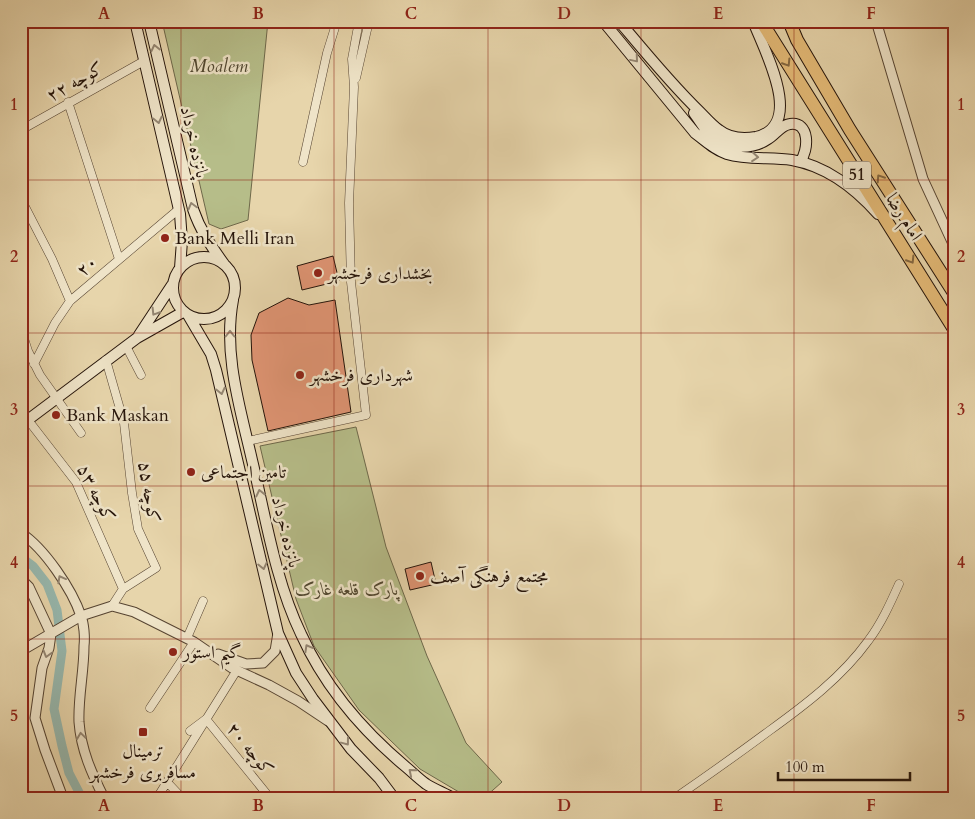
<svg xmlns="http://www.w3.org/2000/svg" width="975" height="819" viewBox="0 0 975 819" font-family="Cardo,Amiri,serif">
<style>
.green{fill:#b6bd89;stroke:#6e684a}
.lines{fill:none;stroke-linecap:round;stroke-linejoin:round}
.canal{stroke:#97b8ae;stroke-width:9}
.building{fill:#df9473;stroke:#25140a}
.minor-casing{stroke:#564432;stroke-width:9}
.tertiary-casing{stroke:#564432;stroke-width:11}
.secondary-casing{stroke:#25140a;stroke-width:12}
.trunk-casing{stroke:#25140a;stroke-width:14}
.minor{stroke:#efe4c8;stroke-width:8}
.tertiary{stroke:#efe4c8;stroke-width:9}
.secondary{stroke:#efe4c8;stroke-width:10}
.trunk{stroke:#e4ba76;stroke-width:12}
.oneway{stroke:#948672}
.oneway2{stroke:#846740}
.grid{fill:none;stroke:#8f2418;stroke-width:1;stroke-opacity:0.55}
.poi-dot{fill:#8f2418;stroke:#efe4c8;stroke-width:2}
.labels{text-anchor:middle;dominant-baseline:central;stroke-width:5;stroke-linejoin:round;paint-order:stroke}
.shield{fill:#efe4c8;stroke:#625243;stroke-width:1}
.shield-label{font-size:16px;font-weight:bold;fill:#25140a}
.park-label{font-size:18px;font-style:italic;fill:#504730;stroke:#efe4c8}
.street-label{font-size:18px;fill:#25140a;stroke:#efe4c8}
.poi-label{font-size:18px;fill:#25140a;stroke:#efe4c8;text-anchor:start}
.neatline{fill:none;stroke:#8f2418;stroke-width:2}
.grid-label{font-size:16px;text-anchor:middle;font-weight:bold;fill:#8f2418}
</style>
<rect width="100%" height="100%" fill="#e7d5ab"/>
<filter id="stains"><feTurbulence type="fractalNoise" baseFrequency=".004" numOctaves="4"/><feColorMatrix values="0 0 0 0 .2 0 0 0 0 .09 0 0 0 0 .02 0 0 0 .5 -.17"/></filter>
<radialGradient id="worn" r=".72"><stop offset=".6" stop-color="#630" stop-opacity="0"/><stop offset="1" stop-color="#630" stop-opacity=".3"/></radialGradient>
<path class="green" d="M162,21H268L248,220L221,229L209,224Z
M356,427L386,547L427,656L466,743L502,782L484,798H469L420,769L359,710L314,646L296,599L260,446Z"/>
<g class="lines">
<path class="canal" d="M21,557L33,566L47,584L57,610L62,651L54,709L62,746L69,773L82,798"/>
</g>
<path class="building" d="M333,256L339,281L302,290L297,266Z
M288,298L309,305L335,300L351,412L268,431L252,360L251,335L259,313Z
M431,562L436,584L410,590L405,569Z"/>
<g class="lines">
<g class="minor-casing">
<path id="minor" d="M356,78L369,21
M68,102L119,259
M21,130L144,61
M303,162L327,53L337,21
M21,199L52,259L70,301
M21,329L28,351L40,375L81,433
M126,346L141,375
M106,360L124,423L132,493L138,529L156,568L123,589L112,606
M34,364L55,323L70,301L179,209
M28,420L76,482L123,589
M248,441L366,415L351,282L349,203L354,87L352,59L359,21
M187,638L203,601
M150,708L194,642
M190,731L206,719L270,798
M167,782L182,798
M157,798L237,670
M675,798C707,776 738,754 769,731C805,705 842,677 868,641C881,624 890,604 899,584"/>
</g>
<g class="tertiary-casing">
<path id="tertiary" d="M876,21L923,179L954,246
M21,533C44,548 72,589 81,616C84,624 85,637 84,646C84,672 78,697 79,722C81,750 92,774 104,798
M21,579L29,587L51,634L49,648L42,668L35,718L45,750L63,798
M21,651L81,616L112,606L134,612L194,642L232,668L269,685L298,701L328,721
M218,654L246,664L263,663L275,651L278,633"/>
</g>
<g class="secondary-casing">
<path id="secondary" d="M135,21L180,214L182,241L180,268
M149,21L193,209C200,230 211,246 224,264
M603,21L695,133C705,141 715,150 727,154C747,160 771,157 792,160C826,166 856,189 878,214
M619,21C645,52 671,84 700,112C706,118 712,125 719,130C729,138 744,139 756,137C806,126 764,50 753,21
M694,113C700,121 706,132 713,138C729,149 752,150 768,139C775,135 781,125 790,124C810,121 809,150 800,162
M173 288a31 31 0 1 1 62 0a31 31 0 1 1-62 0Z
M233,300C223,354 240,407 252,460C266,518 275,580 301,634C324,685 363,731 406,767C412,772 419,779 426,784C434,789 444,793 453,798
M188,315L211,354L216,370L278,633L296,673L313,699L351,749L379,778L394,798
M139,335L172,285
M21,425L137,338L183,312"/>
</g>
<g class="trunk-casing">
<path id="trunk" d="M761,21L954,329
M789,21L797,40L850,130L954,293"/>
</g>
<use href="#minor" class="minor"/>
<use href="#tertiary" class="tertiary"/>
<use href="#secondary" class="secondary"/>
<use href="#trunk" class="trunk"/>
</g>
<defs><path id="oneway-chevron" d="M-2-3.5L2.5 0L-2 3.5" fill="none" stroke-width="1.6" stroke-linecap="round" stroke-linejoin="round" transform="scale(1.25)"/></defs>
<g class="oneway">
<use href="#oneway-chevron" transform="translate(155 48) rotate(-103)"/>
<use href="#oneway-chevron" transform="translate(635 59) rotate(50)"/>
<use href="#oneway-chevron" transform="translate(158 120) rotate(77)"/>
<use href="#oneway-chevron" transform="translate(755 157) rotate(5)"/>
<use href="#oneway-chevron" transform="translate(192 206) rotate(-105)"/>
<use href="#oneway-chevron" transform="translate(155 312) rotate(122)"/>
<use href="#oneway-chevron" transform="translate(230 334) rotate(-90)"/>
<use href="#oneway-chevron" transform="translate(221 391) rotate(77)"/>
<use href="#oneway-chevron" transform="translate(260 493) rotate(-103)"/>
<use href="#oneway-chevron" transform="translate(263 566) rotate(77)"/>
<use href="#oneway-chevron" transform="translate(61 579) rotate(-119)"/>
<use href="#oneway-chevron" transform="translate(308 648) rotate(-119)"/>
<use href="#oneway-chevron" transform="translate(47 654) rotate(106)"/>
<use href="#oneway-chevron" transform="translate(81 736) rotate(-98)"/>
<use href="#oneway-chevron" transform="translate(346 742) rotate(53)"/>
<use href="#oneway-chevron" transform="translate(412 772) rotate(-140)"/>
</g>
<g class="oneway2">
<use href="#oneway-chevron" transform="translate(787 63) rotate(58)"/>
<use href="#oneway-chevron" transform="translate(880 178) rotate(-123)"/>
<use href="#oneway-chevron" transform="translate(911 260) rotate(58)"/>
</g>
<path class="grid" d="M181,21V798M334,21V798M488,21V798M641,21V798M794,21V798M21,180H954M21,333H954M21,486H954M21,639H954"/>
<g class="poi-dot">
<circle cx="165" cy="238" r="5"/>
<circle cx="318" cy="273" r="5"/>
<circle cx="300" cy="375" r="5"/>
<circle cx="56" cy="415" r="5"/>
<circle cx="191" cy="472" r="5"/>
<circle cx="420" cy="576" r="5"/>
<circle cx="173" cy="652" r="5"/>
<rect x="138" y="727" width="10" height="10" rx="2.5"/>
</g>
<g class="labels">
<rect class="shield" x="843" y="161.5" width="28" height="27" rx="4"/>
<g class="shield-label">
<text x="857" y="175">51</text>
</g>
<g class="park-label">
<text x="219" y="66">Moalem</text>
<text x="347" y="589">پارک قلعه غارک</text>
</g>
<g class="street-label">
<text transform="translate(75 82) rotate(-29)">کوچه ۲۲</text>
<text transform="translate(194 142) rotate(77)">پانزده خرداد</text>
<text transform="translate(904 217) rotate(58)">امام رضا</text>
<text transform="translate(87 266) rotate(-41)">۲۰</text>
<text transform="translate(149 492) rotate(81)">کوچه ۵۵</text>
<text transform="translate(96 493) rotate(63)">کوچه ۵۳</text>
<text transform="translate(286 532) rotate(76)">پانزده خرداد</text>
<text transform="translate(250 749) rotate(51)">کوچه ۲۰</text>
</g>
<g class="poi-label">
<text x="175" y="238">Bank Melli Iran</text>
<text x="328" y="273">بخشداری فرخشهر</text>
<text x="310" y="375">شهرداری فرخشهر</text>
<text x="66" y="415">Bank Maskan</text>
<text x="201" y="472">تامین اجتماعی</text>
<text x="430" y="576">مجتمع فرهنگی آصف</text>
<text x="183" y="652">گیم استور</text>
<text x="143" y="751" text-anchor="middle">ترمینال<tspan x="143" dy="21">مسافربری فرخشهر</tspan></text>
</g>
</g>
<rect width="975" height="819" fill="none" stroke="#e7d5ab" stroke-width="55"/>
<path d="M778 772v8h132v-8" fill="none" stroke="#25140a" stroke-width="2.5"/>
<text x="785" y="772" font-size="15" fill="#25140a" stroke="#efe4c8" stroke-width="4" paint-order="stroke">100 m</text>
<rect x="28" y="28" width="920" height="764" class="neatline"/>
<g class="grid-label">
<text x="104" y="19">A</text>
<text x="258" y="19">B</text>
<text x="411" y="19">C</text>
<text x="564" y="19">D</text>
<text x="718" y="19">E</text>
<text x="871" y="19">F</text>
<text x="14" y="110">1</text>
<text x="961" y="110">1</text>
<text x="14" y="262">2</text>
<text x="961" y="262">2</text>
<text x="14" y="415">3</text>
<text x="961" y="415">3</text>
<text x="14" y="568">4</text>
<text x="961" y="568">4</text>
<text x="14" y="721">5</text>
<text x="961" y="721">5</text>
<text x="104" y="811">A</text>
<text x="258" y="811">B</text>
<text x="411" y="811">C</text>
<text x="564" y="811">D</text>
<text x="718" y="811">E</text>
<text x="871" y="811">F</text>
</g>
<rect width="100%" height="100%" filter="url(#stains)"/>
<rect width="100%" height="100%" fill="url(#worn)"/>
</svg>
